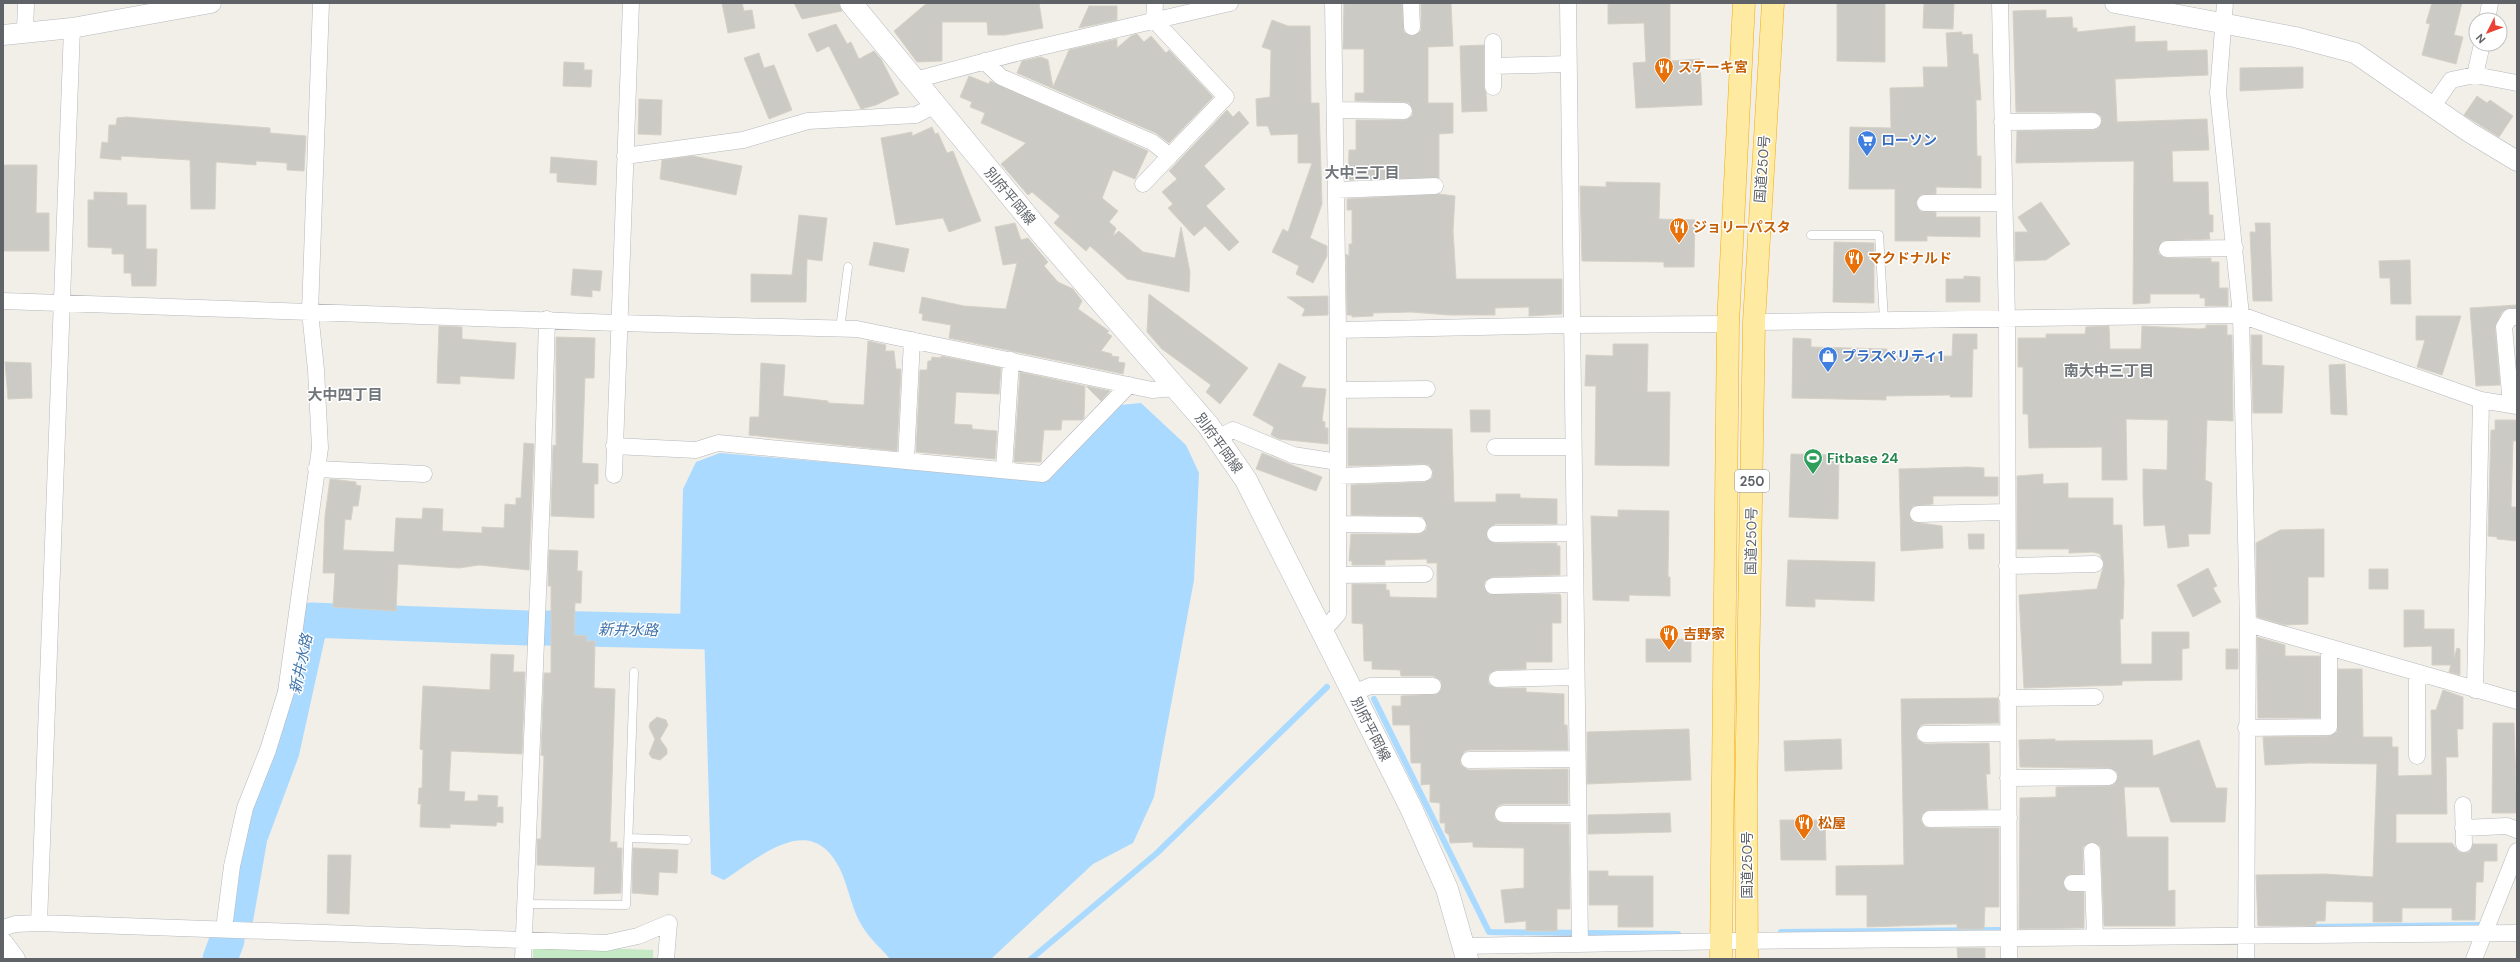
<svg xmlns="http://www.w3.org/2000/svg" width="2520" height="962" viewBox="0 0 2520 962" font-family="'DM Sans','Noto Sans JP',sans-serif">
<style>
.green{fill:#c5e8c5}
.water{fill:#aadaff}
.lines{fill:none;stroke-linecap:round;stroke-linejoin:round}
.stream{stroke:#aadaff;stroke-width:6}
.river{stroke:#aadaff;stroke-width:35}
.building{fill:#cccac5;stroke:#d6d1c6}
.service-casing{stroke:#b5b8bc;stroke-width:9}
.minor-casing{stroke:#b5b8bc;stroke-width:17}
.tertiary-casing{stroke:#b5b8bc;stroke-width:21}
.secondary-casing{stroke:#b6babf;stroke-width:23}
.trunk-casing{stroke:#f9ab00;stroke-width:23}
.service{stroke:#fff;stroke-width:8}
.minor{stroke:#fff;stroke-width:16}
.tertiary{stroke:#fff;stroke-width:20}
.secondary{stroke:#fff;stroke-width:22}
.trunk{stroke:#feeaa1;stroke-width:22}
.labels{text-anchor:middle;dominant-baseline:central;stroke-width:3;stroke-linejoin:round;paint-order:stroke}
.shield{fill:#fff;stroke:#8f9295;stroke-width:1}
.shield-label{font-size:13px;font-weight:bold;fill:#5f6368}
.food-label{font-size:14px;font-weight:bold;fill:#c56008;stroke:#fff;text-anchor:start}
.shop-label{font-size:14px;font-weight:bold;fill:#366cbe;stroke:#fff;text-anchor:start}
.street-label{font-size:14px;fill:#5f6368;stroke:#fff}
.leisure-label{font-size:14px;font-weight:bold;fill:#27864d;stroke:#fff;text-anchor:start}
.neighbourhood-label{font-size:15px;font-weight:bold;fill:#70757a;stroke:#fff}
.water-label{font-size:15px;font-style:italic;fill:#4174aa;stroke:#fff}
</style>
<rect width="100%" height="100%" fill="#f1efe8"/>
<path class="green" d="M533,946L653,950V959H533Z"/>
<path class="water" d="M1141,403L1186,445L1199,473L1194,580L1154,797L1133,843L1093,864L991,959H890C882,949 871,940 864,929C852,912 849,888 840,869C811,810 761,856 724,880L711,874L704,628H680L683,489L696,462L720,453L1047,481L1120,405Z"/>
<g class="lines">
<path class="stream" d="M1374,699L1489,932L1678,934
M2309,927L2478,925
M1781,932L2000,930
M1031,959L1157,853L1327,687"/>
<path class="river" d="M545,628L711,632
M236,917L250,837L282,751L311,620L527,628
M220,959L227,940"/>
</g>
<path class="building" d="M722,3H742L744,11L752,10L755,28L728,33Z
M794,3H839L842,11L802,19Z
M927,3H1039L1043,28L1005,35H988L987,22H942V61L917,62L894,31Z
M1344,3H1402L1404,32L1412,36L1421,31V3H1451L1453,46L1428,47V103H1453V133L1439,134V178L1348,180L1349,150H1356V120H1404L1412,116L1413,111L1409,103L1405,102L1355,101V93H1364V49H1343Z
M1608,3H1670V61L1700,59L1702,105L1636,108L1633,63L1646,62L1644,23L1608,24Z
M1837,3H1885V62L1837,61Z
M1924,3H1954L1953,29L1923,28Z
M2432,3H2462L2454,35L2463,37L2456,64L2422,55L2430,24L2426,23Z
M1089,6H1117V20L1079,28Z
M2046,10V18L2072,17L2073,28H2077V32L2135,26V42L2167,41V51L2207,50L2208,75L2115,79L2117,122L2207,119L2209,150L2172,151L2173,182H2208L2209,215H2213V232H2209L2210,239L2162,241L2158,250L2159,254L2167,258H2211V262H2219V288H2228V306H2205V298H2200V294H2150V303L2133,304L2134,161L2016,163L2017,131L2093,130L2098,129L2102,121L2101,116L2093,112H2016L2013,11Z
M1272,20L1288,26H1310L1311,103H1319L1322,204L1310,238L1327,246V256L1313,283L1296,274L1299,266L1272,252L1283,229L1288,232L1312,163H1298V134L1271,135L1268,126H1257L1256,99L1270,97L1271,50L1262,47Z
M836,24L847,44L851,42L859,59L874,51L881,59L899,94L876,105L861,109L829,46L817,52L808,34Z
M1962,32V35L1972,34L1973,54H1978L1981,100H1976L1977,156H1981V188L1936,187V194L1921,195L1916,203L1920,211L1936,212V217H1980V237L1927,236V241H1895V189H1849L1850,127L1891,128L1890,88L1924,87L1923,67H1948L1946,33Z
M1137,34L1144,42L1151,36L1166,53L1169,50L1213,97L1169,143L1156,133L1017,73L1022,61L1041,57L1048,60L1053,87L1069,50L1117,39V48L1131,36Z
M1484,45V87L1486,93L1487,111L1462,112L1460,46Z
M759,53L764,68L774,65L792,110L769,119L744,58Z
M564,62L584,63V70H592L591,87L563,86Z
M2303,67V88L2240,91V68Z
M969,76L989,84L990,81L1148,151L1135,179L1113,170L1102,198L1118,211L1109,222L1116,228L1113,236L1119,231L1143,252L1175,258L1181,227L1190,272L1189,292L1127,279L1090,246L1086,251L1054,223L1060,216L1032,192L1028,195L1001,164L1026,143L981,123L985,113L970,107L972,102L960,97Z
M2477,96L2487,103L2490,100L2513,116L2499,137L2464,115Z
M639,99L662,100L661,135L638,134Z
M1227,110L1233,117L1239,111L1249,123L1204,166L1225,189L1206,206L1239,242L1229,251L1205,226L1194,236L1168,208L1173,204L1162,192L1177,179L1169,171Z
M126,117L270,128V133L306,136L304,171L287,170V163L256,161V165L216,162L215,209H191L190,160L121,156V160L100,158L102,142L108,143L109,125H116L117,118Z
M932,127L935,134L938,133L947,153L953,151L981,221L949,232L943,218L896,225L881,138L912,132V136Z
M693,156L742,166L736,195L660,179L662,160Z
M551,157L597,161L596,185L557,182V173H550Z
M3,165H37L36,213H49V251H3Z
M1606,182L1660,183L1659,219L1695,220L1694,267H1664V262L1582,261L1580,186L1606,187Z
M94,192L127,193V205H146V249H157L156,286H132L131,273H124V254H112V248L88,247V200H94Z
M1439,194L1455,196L1453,231L1456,279H1562V314L1529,316V307L1495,308V315H1449L1411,312L1373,313V316L1352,317V315H1347L1346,254L1349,256V244H1352V210H1347V199Z
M2041,202L2070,244L2046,260L2015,261V232H2028L2018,217Z
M799,215L827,218L822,261L807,259L806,302H751V274L792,275Z
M1015,223L1021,240L1028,238L1048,262L1044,266L1058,282L1073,289L1082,301L1078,309L1109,331L1107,333L1112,336L1101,351L1112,354L1111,356L1119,357L1118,362L1125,363L1123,374L949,338L951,325L922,320L923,314L919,313L922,297L964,306L1006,309L1017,263L1003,265L995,227Z
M2255,223H2270L2272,301H2253L2250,232H2256Z
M874,242L909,249L904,272L869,265Z
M1834,242L1874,243V303L1833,302Z
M2410,260L2411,304H2391L2390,278H2380L2379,261Z
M573,269L602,271L600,291L592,290V297L571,295Z
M1964,276L1980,277V302H1946V279H1964Z
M1149,294L1248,368L1220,404L1206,392L1211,385L1162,349L1147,332Z
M1328,296V315L1302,316L1305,309L1287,297Z
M2517,305V308L2506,309L2502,312L2495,327L2500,385L2476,386L2470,308Z
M2416,316H2461L2442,375L2417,367L2425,340H2416Z
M2206,325H2227V335H2232L2233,421L2207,420L2205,480L2212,483L2210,534H2188L2189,546L2168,548L2165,525L2144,526L2143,496V469L2167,470L2168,420L2126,419L2127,480H2102V447L2029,448L2028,414H2023V367H2018V338H2046V334H2085L2086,327L2109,326L2110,349H2141L2142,326L2200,329L2206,328Z
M439,326L462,327V339L516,343L514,379L460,376V384L437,383Z
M1953,334H1977V349H1973L1972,397H1950V395L1886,396V400L1792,398L1793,338L1811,339V347L1887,349V357L1952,356Z
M2251,335H2262V365L2284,366L2282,413H2253Z
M556,337L595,338L594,378H585L582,463L598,464V484H594V518L551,516L553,445L556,446Z
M868,341L886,345L885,351H894L896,369H901L897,451L749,435L750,417H759L761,363L785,365L783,396L828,401V403L864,405Z
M1613,344H1648L1647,392H1670L1669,466L1595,465L1596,386H1585L1586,355L1613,356Z
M941,356L1001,368L999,394L956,392L954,424L972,425V429L997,431L995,459L916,452L920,370H927L928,361H931L932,357L941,358Z
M5,362L31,363L32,398L8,399Z
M1279,363L1306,377L1301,387L1326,389L1322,421L1325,422V428H1328V444L1279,439L1271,435L1274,427L1253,415Z
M2345,364L2347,415L2331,414L2329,365Z
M1020,372L1085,386L1084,418L1082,420H1062L1061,430H1044L1041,462H1014Z
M1086,386L1110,391L1101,401Z
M1470,410H1490V432H1471Z
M2495,420H2517V441H2513L2511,507H2517V541L2497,539V537L2488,536L2491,430H2495Z
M1348,428L1452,429L1454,502H1496V494H1520V498L1557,499V524H1495L1487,530V538L1495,543H1557V546H1560V575L1492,577L1485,581L1484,586L1488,594H1560L1561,598V623H1552V662H1526V669L1496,670L1489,674L1488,680L1489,684L1497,688H1526V692L1564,694V725H1567L1568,750H1469L1464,752L1460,760L1461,765L1469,770L1568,769V804H1503L1498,806L1494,814L1495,819L1503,823L1569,824L1570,909H1557V931H1526V921L1505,923L1501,890L1524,888V848L1473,847V842L1450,843L1449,835L1445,832V823H1440V803L1430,802V784L1421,785V763H1411L1410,725H1393L1392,706H1401V696L1437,694L1441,690V681L1433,676H1401L1400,670L1372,669V661H1364L1363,624L1352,623V584H1386V590H1389L1390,597L1437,598V563H1427V559L1385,560V565H1352V561H1349L1351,534H1418L1426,530L1427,525L1423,517L1418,516L1351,515V485L1425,482L1432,478L1433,472L1429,465L1424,464L1348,466Z
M524,443L534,444L529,570L479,565L459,568L398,564L396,611L333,607L335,573H323L325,516L330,479L356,482V485L361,486L358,506H353L351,520L345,519L343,550L394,552L396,518L422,519L423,508L443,509L442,531L482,533V527L504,528L505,504L516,505V498H521Z
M1262,453L1322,477L1316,491L1256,469Z
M1791,454L1839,455L1838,519L1789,517Z
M1968,467L1984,468V477H1998V496H1933V504L1913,506L1909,514L1913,522L1942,526L1943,548L1901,551L1899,469Z
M2043,474V484L2068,483V498H2113V525H2122L2124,582L2123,619H2120L2121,664H2152V632H2189V648L2182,649V680L2122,681V685L2024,688L2019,595L2097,589L2104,564L2100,554L2093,552L2069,553V549H2017V476Z
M1618,510L1669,511L1668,577H1670V596L1629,595V601L1593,600L1591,516L1618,517Z
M2324,529V577H2308V624L2285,625L2257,617L2256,543L2280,530Z
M1968,534H1984V549H1969Z
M549,550L578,551L577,571H582L581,603H575L574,635L587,636L586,641H595L594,688L615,689L610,842H617V848H622L621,893L594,894L595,867L537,865V839H541L544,756L541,755L544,673H551V586H548Z
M1788,560L1875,562L1874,601L1815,599V607L1786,606Z
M2208,568L2217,586L2213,588L2221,602L2193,617L2177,585Z
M2369,569H2388V589H2369Z
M2404,610H2424V629H2454V658L2457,648L2460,649V675L2449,672L2451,665H2432V646L2404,647Z
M2257,637L2285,645V656H2320V718H2258Z
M1646,639H1691V662H1646Z
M2226,649H2238V669H2226Z
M491,654L514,655L513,672H525L522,754L451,751L449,791L465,792L464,801H478V795L498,796L497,807H503V823L497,822L496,826L450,824V828L420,827L421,804H418L419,788H422L423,750L420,749L423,686L490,690Z
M2338,669H2362L2363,737H2392V747H2398V776L2432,775L2431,710H2436L2443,690L2463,697V729H2457L2458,757H2446L2447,814H2396V843H2452L2459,852L2464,853L2469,852L2473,844H2497V861H2484L2483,882H2476L2475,920H2452V908H2402V922H2373V902L2326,901L2325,921H2316V926H2258L2256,875L2325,874L2373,877L2377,764L2310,763L2265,765L2263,737L2329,736L2337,732Z
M1998,698L1999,723L1925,724L1920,726L1916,734L1917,739L1925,744L1989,743L1990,774H1986L1988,809L1929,810L1922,814L1921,820L1925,827L1930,828H1999V907H1985L1984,929H1957V924L1867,927V895H1836V866L1904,865L1901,699Z
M657,717L666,720L668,725L660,739L667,749V754L660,760L652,758L649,754L655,739L649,727L650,723Z
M2493,723H2514L2517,813H2492Z
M1689,729L1691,780L1587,784V732Z
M1841,739L1842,769L1785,771L1784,741Z
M2055,739V741L2152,740L2153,756L2199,740L2216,788H2227L2225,822H2171L2159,787H2124L2127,837H2168V891L2175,890V926H2104L2101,851L2100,846L2092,842L2083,847V874L2068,875L2063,883L2068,891L2084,892V928L2019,929L2020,798L2056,797V787L2109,786L2114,785L2118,777L2117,772L2109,768L2020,767L2019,740Z
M1670,813L1671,832L1588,834V815Z
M1780,820H1825L1826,860H1781Z
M633,848L678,850L677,873L659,872L658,895L632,893Z
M328,855H351L349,914L327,913Z
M1589,871H1608V876H1653V927H1618V905H1589Z
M1957,948H1985V959H1958Z"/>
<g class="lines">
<g class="service-casing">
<path id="service" d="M1811,235H1879L1884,320
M840,329L848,267
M629,838L687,840
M525,904L626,905L634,672"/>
</g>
<g class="minor-casing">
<path id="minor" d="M1411,3L1412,27
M1568,3L1580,944
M2000,3L2007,319L2009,959
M2225,3L2218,93L2241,315L2248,624L2246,959
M2487,20L2490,3
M25,31L26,3
M1493,42V87
M984,61L1001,77L1152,142L1170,156
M1493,66L1568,64
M2475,75L2482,44
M915,80L1024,51L1230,3
M2433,106L2451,80L2475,75L2517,83
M1335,110L1404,111
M2002,122L2093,121
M625,156L743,140L808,121L916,115L935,105
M1143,184L1226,97L1154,20L1155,3
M1336,190L1435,186
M1925,203H2004
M2167,249L2235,248
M3,301L618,323L857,329L1152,390L1176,388
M1754,322L2241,315L2481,400L2517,406
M1338,330L1571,325L1728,324
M1338,390L1427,389
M2511,405L2504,327L2510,317H2517
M1217,438L1233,430L1293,455L1338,462
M614,446L696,450L718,443L1043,474L1129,385
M1495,447H1573
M906,461L912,340
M316,469L424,474
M1004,470L1011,360
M614,475L631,3
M1338,476L1424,473
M1918,514L2007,512
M1338,524L1418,525
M1495,534L1574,533
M2007,566L2095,564
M1338,575L1425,574
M1493,586L1575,584
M2248,624L2517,701
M1322,632L1338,614V330L1333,3
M2417,674V756
M1497,679L1576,677
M2475,690L2481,400
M1354,693L1370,686H1433
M2007,698L2095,697
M2246,728L2329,727V648
M1925,734L2007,733
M1469,760L1577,759
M2008,778L2109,777
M2463,805L2464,844
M1503,814H1578
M1930,819L2009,818
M2463,828L2507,826L2517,830
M2092,851L2095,937
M2072,883H2093
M39,923L72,28
M3,928L15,924L39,923L606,943L638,936L669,923L666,959
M224,929L232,866L245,808L268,750L286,692L320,448L316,370L310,312L321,3
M1465,946L1734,941L2517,933
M523,959L542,495L547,319
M2474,959L2517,851"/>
</g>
<g class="tertiary-casing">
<path id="tertiary" d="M2115,3L2295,37L2355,53L2469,132L2517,161
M3,35L72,28L211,3
M3,943L15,959"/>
</g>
<g class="secondary-casing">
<path id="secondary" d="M851,3L1042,234L1208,425L1246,480L1411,808L1447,889L1467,959"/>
</g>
<g class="trunk-casing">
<path id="trunk" d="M1721,959L1728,324L1744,3
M1747,959L1746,799L1754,322L1773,3"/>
</g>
<use href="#service" class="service"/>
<use href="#minor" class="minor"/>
<use href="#tertiary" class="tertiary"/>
<use href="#secondary" class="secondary"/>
<use href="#trunk" class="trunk"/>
</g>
<defs>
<g id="restaurant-pin" transform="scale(1)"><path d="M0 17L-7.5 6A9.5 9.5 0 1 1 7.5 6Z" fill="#e8710a" stroke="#fff"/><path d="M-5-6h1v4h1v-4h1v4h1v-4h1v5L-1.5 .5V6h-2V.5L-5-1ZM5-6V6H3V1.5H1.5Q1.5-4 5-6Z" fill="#fff"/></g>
<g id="supermarket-pin" transform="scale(1)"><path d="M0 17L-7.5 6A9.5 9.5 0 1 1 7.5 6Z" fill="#3f7fe0" stroke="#fff"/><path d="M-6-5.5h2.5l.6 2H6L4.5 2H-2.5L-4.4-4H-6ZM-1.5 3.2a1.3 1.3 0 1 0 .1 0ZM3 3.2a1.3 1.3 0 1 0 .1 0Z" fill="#fff"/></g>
<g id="shop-pin" transform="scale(1)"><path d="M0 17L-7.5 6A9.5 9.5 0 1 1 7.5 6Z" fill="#3f7fe0" stroke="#fff"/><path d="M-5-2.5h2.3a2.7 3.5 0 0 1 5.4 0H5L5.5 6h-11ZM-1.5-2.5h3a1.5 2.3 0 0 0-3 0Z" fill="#fff"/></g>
<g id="stadium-pin" transform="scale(1)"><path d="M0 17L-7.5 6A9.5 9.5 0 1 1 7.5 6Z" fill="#2e9e5b" stroke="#fff"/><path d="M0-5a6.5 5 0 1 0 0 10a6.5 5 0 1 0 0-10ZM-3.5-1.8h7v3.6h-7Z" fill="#fff"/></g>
</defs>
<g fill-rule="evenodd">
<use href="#restaurant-pin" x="1664" y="67"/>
<use href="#supermarket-pin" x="1867" y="140"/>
<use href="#restaurant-pin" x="1679" y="227"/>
<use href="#restaurant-pin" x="1854" y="258"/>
<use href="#shop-pin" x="1828" y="356"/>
<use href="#stadium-pin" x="1813" y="458"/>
<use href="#restaurant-pin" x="1669" y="634"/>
<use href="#restaurant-pin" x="1804" y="823"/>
</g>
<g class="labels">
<rect class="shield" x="1735" y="470" width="34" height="22" rx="3"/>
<g class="shield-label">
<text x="1752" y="481">250</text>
</g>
<g class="food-label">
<text x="1678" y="67">ステーキ宮</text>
<text x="1693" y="227">ジョリーパスタ</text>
<text x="1868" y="258">マクドナルド</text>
<text x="1683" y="634">吉野家</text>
<text x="1818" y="823">松屋</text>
</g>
<g class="shop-label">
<text x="1881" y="140">ローソン</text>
<text x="1842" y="356">プラスペリティ1</text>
</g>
<g class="street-label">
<text transform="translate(1762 169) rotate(-86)">国道250号</text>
<text transform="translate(1010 196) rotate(50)">別府平岡線</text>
<text transform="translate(1219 443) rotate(54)">別府平岡線</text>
<text transform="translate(1751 541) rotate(-89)">国道250号</text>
<text transform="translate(1371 729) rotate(63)">別府平岡線</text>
<text transform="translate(1747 865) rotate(-90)">国道250号</text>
</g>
<g class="leisure-label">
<text x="1827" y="458">Fitbase 24</text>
</g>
<g class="neighbourhood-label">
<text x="1362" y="173">大中三丁目</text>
<text x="2109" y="371">南大中三丁目</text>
<text x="345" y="395">大中四丁目</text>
</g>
<g class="water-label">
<text transform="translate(628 630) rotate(1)">新井水路</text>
<text transform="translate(301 664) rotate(-78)">新井水路</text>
</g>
</g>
<rect width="2520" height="962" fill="none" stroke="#5f6368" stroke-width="8"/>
<g transform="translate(2488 32) rotate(228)"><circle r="19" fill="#ffffff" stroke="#bfc1c3"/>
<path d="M0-3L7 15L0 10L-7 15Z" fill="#ea4335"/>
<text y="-6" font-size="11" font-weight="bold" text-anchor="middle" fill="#5f6368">N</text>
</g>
</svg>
